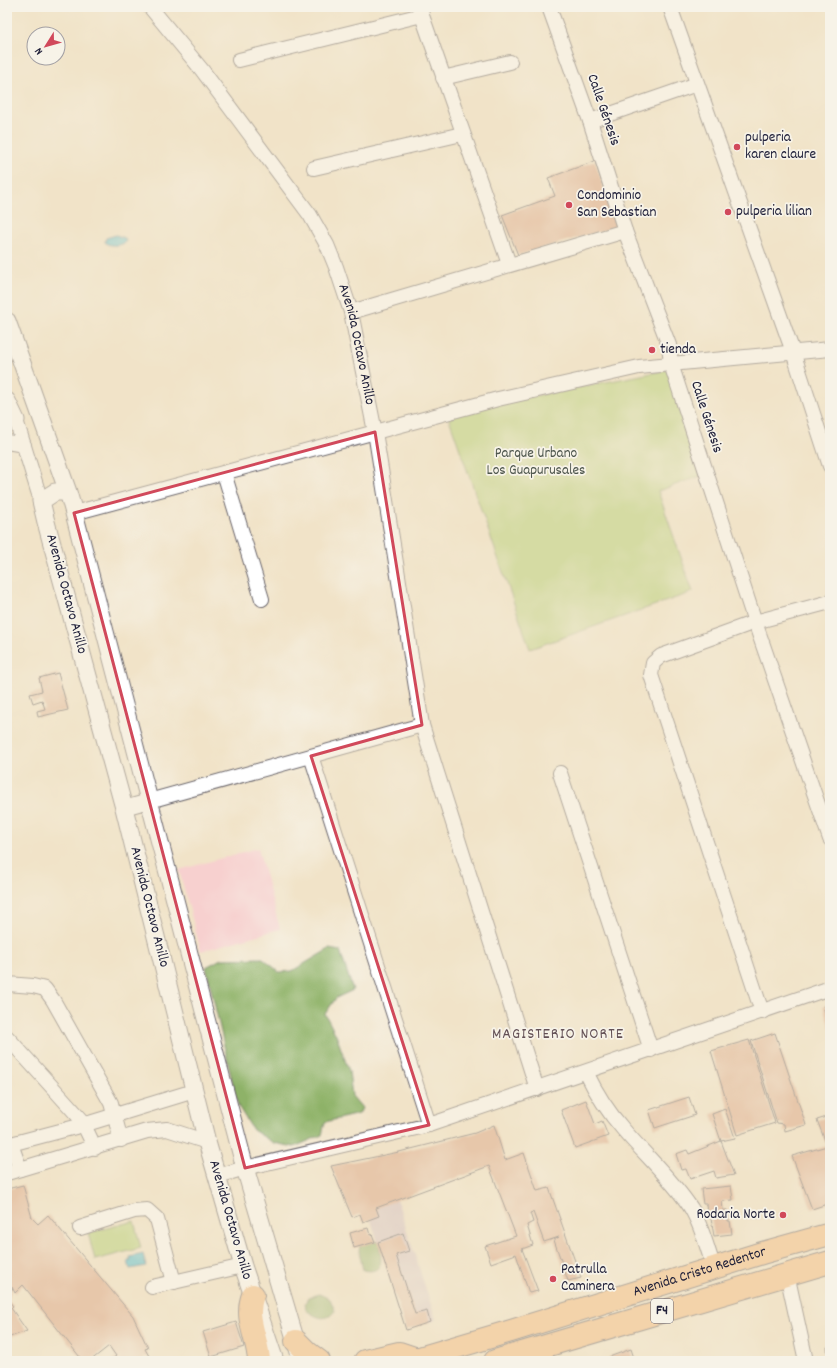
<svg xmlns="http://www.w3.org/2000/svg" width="837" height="1368" viewBox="0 0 837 1368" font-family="Dekko,sans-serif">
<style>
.built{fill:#f7d0cf}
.industrial{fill:#d2bec5}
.green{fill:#b3d076;stroke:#6a7958}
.forest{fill:#8eb267;stroke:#586a51}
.water{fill:#57c0d4;stroke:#3c7188}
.building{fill:#dca486}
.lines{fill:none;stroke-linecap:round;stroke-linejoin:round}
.minor-casing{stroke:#6a666c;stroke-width:16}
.tertiary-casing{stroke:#6a666c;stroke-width:19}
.trunk-casing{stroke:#6a666c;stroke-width:24}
.minor{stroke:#fff;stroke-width:14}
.tertiary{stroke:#fff;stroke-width:17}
.trunk{stroke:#f6be86;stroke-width:22}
.marked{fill:none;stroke:#d1495b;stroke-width:3;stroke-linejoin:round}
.poi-dot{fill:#d1495b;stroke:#f7f3e8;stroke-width:1.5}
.labels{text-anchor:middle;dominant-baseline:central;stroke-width:3.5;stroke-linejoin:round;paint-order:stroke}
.shield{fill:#f7f3e8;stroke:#62616f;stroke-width:1}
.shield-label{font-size:14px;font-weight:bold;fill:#22223b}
.street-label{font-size:15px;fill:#22223b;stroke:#f7f3e8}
.poi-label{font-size:15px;fill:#22223b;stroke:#f7f3e8;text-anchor:start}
.park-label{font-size:15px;fill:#4e564d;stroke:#f7f3e8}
.neighbourhood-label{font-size:16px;letter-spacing:1px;fill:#635055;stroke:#f7f3e8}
</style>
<rect width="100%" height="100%" fill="#f7f3e8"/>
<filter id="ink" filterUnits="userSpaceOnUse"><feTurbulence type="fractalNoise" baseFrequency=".025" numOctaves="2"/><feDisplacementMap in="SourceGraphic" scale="8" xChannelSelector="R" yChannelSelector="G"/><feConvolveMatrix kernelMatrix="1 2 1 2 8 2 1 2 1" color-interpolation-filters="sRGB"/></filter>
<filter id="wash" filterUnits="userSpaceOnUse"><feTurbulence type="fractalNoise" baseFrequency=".012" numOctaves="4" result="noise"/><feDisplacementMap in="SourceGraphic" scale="16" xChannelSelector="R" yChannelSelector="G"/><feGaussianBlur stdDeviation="0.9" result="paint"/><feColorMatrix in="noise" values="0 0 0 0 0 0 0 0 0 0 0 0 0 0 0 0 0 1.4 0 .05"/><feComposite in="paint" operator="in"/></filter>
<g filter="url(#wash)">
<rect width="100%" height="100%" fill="#f1e3c8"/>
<path class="built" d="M258,848L280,929L201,951L179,870Z"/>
<path class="industrial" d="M397,1200L436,1320L406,1330L368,1211Z"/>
<path class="green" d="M667,370L701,476L658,491L693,592L530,649L447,413Z
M134,1221L141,1248L95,1260L88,1233Z"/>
<path class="forest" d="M329,949L340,951L353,990L336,998L325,1014L336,1035L349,1071L352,1096L362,1108L359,1114L325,1122L322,1135L294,1147L274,1143L253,1130L238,1106L206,967L221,959L263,958L279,972L292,971Z
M373,1242H378C382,1257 385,1275 363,1270L359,1251L360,1246Z
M319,1294L330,1299L335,1311C325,1322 317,1318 306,1310L305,1303L308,1298Z"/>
<path class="water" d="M116,235L125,238L126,241C122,246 114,246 107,244L105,242L106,238Z
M143,1254L146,1266L130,1269L128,1261L131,1260L130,1257Z"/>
<g id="blocks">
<path class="building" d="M595,161L616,227L518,255L502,215L555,196L548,178Z
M58,673L68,710L38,717L37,711L45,709L42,700L33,703L30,694L42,691L39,678Z
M830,1004V1028L823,1006Z
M775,1033L806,1125L785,1131L784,1124L777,1123L751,1041Z
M749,1040L775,1123L737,1135L711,1051Z
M689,1097L695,1115L655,1128L649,1110Z
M586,1100L595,1124L602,1121L608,1136L575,1148L561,1110Z
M725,1109L735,1138L721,1141L712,1114Z
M830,1116V1203L812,1209L792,1156L827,1146L817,1120Z
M494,1125L505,1160L524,1153L537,1191L549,1188L581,1278L568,1281L554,1240L559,1237L544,1242L533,1212L530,1213L533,1222L527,1225L533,1245L522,1249L538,1291L529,1293L516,1254L491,1263L485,1246L516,1236L489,1166L376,1208L379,1216L363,1222L360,1214L352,1217L331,1166L399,1152L475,1133Z
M721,1141L734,1175L716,1178L714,1171L690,1179L686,1169L681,1170L676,1154L687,1150L689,1154Z
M23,1185L32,1218L38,1224L48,1215L133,1316L148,1348L145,1349L149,1356L143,1358L144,1361H110L116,1356L109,1346L90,1361H83L23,1285L15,1293L12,1287L8,1300L13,1306L11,1308L27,1331L7,1338V1189Z
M731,1186L733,1200L722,1201L723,1210H727L728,1221H730L732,1234L714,1236L710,1213H707L706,1204H703L701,1189Z
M368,1228L370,1235L372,1234L375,1242L354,1248L350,1233Z
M403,1233L409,1251L396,1255L415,1314L427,1311L430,1322L406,1330L378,1242Z
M236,1322L244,1347L211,1357L203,1332Z
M830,1346V1361H828L827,1347Z
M631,1349L635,1361H611L609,1357Z"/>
</g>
</g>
<g filter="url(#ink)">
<use href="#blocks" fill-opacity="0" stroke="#6a666c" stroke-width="1"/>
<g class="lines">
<g class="minor-casing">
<g id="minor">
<path id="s1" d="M150,7L202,70L310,215L327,245L336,267L351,312L375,432L422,725L537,1089"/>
<path d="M419,7L509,264"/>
<path d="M549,7L590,121L625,231L669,345L671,364L755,622L830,839"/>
<path d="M670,7L793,352L830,466"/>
<path d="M239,60L422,15"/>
<path d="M443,78L510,62"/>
<path d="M590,121L697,84"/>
<path d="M314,168L462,134"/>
<path d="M351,312L625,231"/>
<path d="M7,422L16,420L41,501"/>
<path d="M7,442L24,445"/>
<path d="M224,473L262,599"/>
<path d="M74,513L498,399L639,367L830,349"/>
<path d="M311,756L429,1125"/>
<path d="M560,773L651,1050"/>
<path d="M124,808L422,725"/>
<path d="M7,984L33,986L45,989L53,1000L111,1103L121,1140"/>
<path d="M762,1012L651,675L653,663L661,656L755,622L830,602"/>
<path d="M7,1037L81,1119L95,1148"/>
<path d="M586,1072C596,1093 608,1112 623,1129C645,1155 672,1179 691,1208C702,1226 707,1248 714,1268"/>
<path d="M11,1144L20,1169"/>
<path d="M7,1145L83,1125L194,1091"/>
<path d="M7,1173L147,1131L167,1129L207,1142"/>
<path d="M218,1176L245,1168L429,1125L830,988"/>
<path d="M80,1228L134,1211L147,1210L157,1219L174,1282"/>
<path d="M787,1274L806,1361"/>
<path d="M152,1287L243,1266"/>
</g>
</g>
<g class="tertiary-casing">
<path id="tertiary" d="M7,321L68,492
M7,401L16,420
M275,1361L243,1266L207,1142L124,808L46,522L41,501L55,492H68L74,513L245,1168L299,1352"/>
</g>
<g class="trunk-casing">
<g id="trunk">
<path d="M253,1295C244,1319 258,1337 259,1361"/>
<path d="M296,1341L307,1352L319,1361"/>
<path d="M365,1361L399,1353L417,1359"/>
<path id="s2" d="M409,1361L511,1331L762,1253L830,1234"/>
<path d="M495,1361L830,1262"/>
</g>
</g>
<use href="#minor" class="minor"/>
<use href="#tertiary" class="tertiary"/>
<use href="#trunk" class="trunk"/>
</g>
</g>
<path d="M0 0H837V1368H0ZM375,432L422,725L311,756L429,1125L245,1168L74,513Z" fill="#f1e3c8" fill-opacity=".55" fill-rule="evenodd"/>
<path class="marked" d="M375,432L422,725L311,756L429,1125L245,1168L74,513Z"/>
<g class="poi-dot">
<circle cx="737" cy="147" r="4"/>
<circle cx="569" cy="205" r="4"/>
<circle cx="728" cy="212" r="4"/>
<circle cx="652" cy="350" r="4"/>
<circle cx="783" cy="1215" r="4"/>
<circle cx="553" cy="1279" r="4"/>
</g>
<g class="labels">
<rect class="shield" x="651" y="1299" width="22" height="24" rx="3"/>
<g class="shield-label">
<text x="662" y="1311">F4</text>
</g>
<g class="street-label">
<text transform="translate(603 110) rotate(71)">Calle Génesis</text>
<text stroke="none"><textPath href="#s1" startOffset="401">Avenida Octavo Anillo</textPath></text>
<text transform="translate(706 417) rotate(72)">Calle Génesis</text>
<text transform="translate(66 594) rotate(75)">Avenida Octavo Anillo</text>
<text transform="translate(149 907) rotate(76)">Avenida Octavo Anillo</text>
<text transform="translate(230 1220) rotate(74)">Avenida Octavo Anillo</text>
<text stroke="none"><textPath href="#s2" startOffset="304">Avenida Cristo Redentor</textPath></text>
</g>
<g class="poi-label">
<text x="745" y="138">pulperia<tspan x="745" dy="17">karen claure</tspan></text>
<text x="577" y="196">Condominio<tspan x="577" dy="17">San Sebastian</tspan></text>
<text x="736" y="212">pulperia lilian</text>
<text x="660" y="350">tienda</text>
<text x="775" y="1215" text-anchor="end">Rodaria Norte</text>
<text x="561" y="1270">Patrulla<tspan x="561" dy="17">Caminera</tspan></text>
</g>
<g class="park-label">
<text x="536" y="454">Parque Urbano<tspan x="536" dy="17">Los Guapurusales</tspan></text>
</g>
<g class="neighbourhood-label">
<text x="558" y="1034">MAGISTERIO NORTE</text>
</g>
</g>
<rect width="837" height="1368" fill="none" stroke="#f7f3e8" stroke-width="24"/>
<g transform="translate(46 46) rotate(233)"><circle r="19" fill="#f7f3e8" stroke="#a29fa3"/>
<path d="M0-3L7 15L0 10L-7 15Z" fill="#d1495b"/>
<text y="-6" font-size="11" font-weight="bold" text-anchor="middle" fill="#22223b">N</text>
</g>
</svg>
